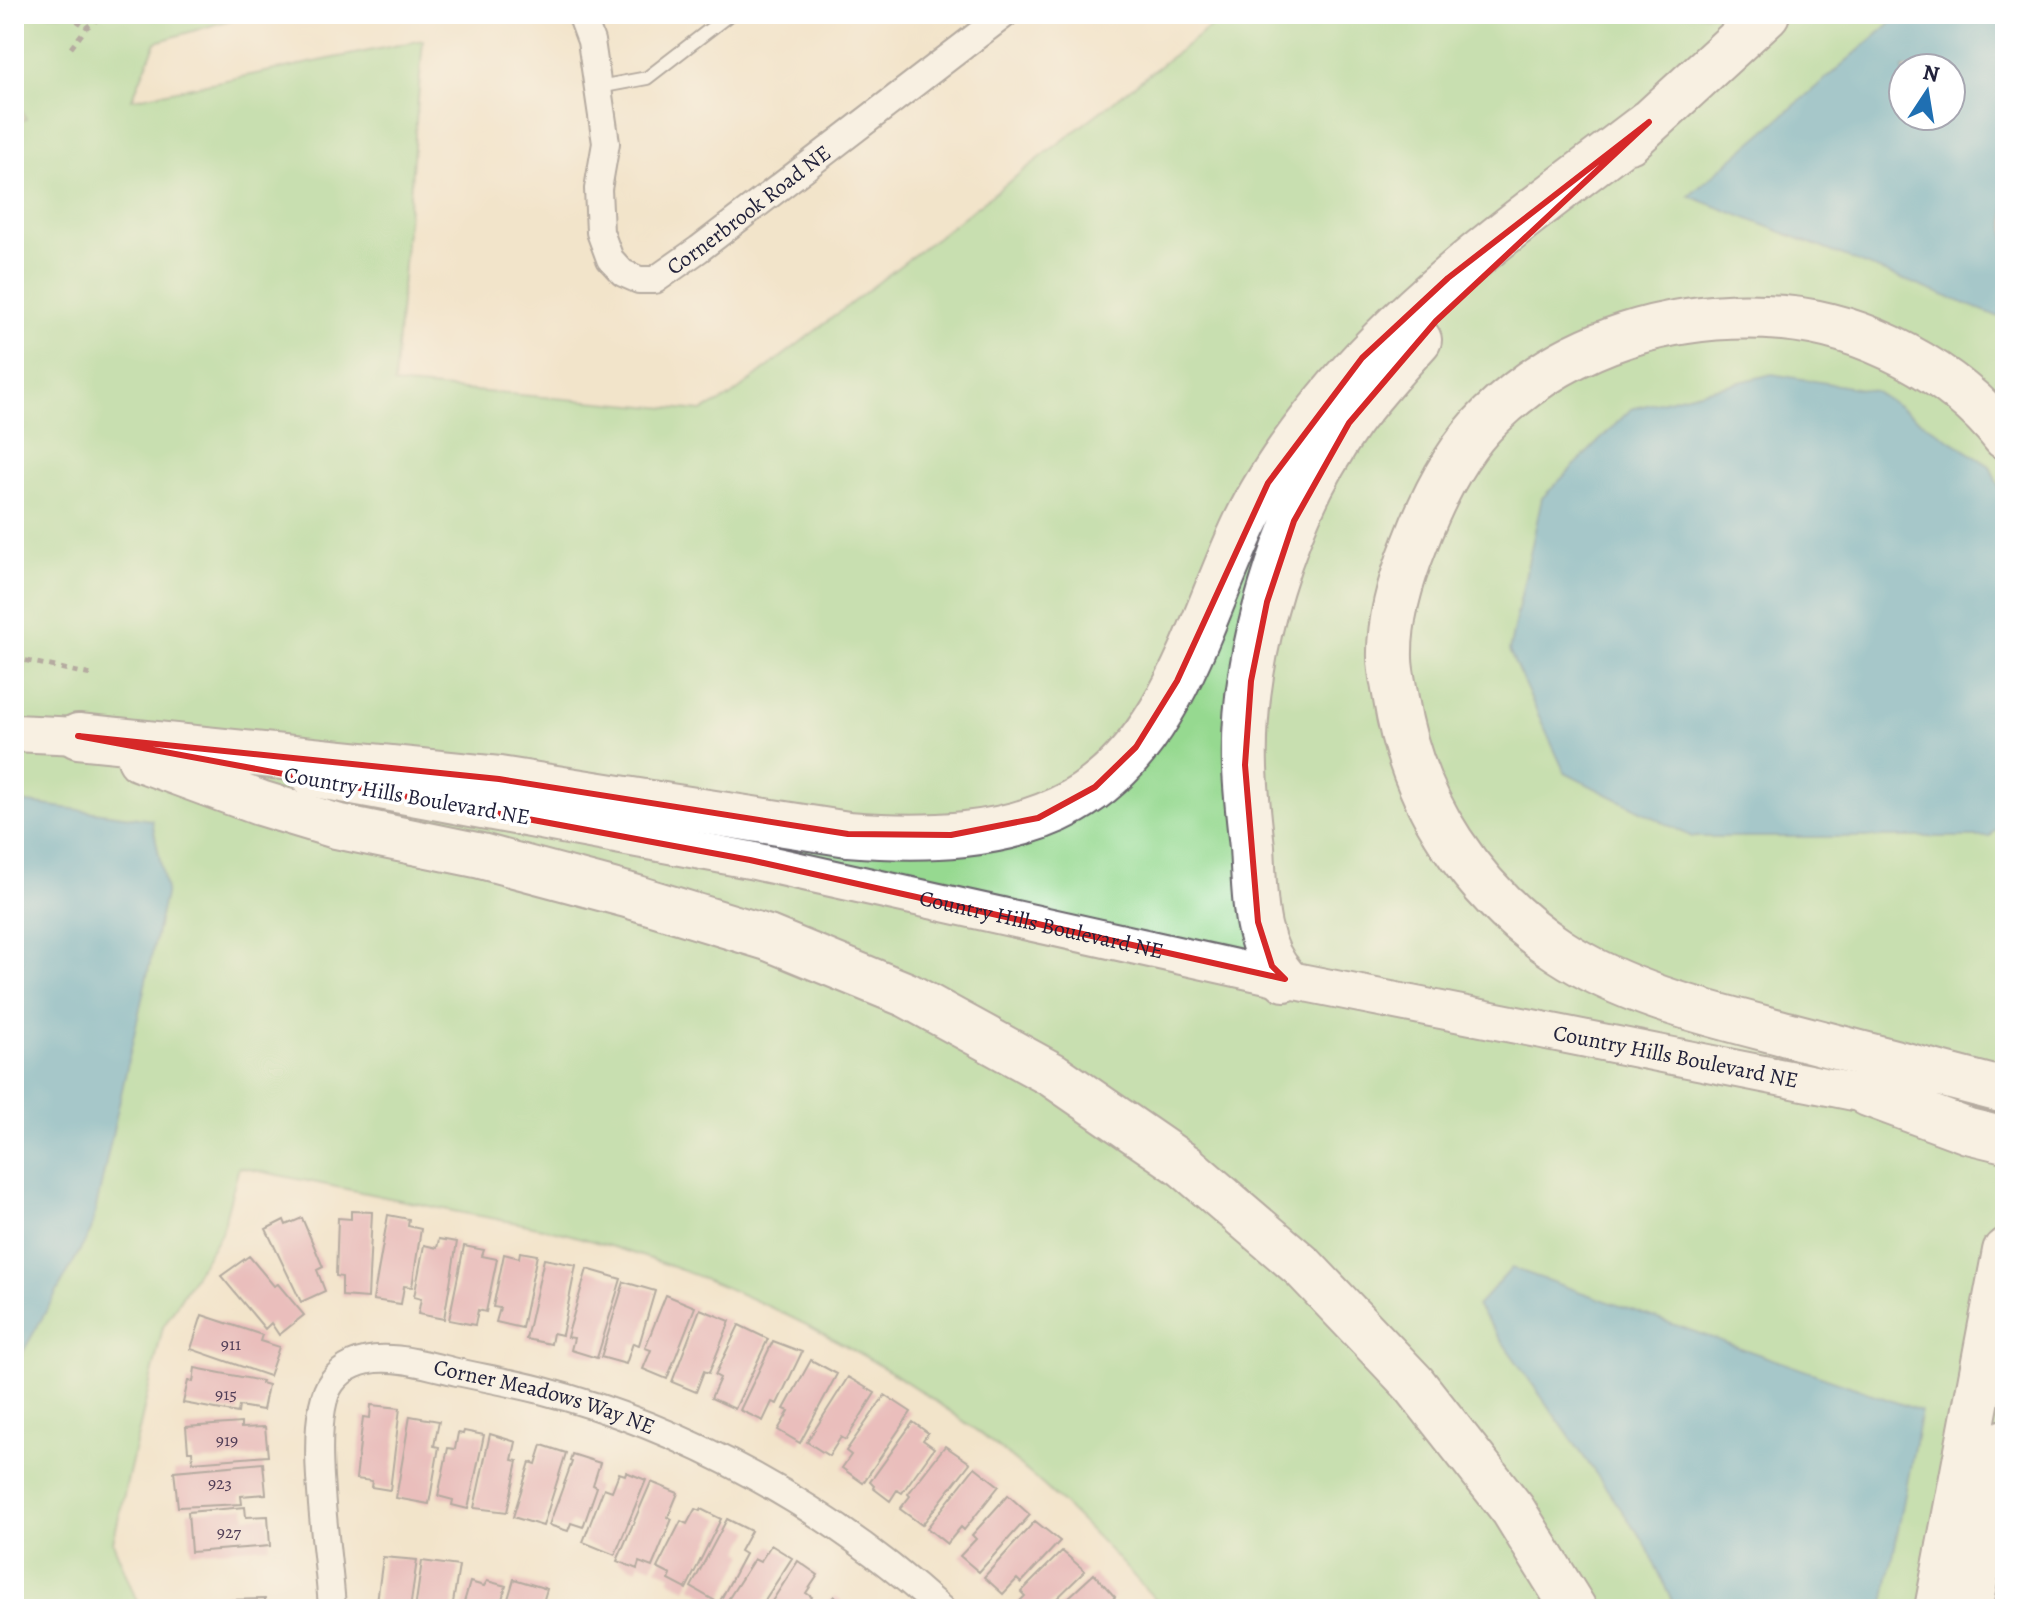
<svg xmlns="http://www.w3.org/2000/svg" width="2019" height="1623" viewBox="0 0 2019 1623" font-family="Alegreya,serif">
<style>
.green{fill:#96d990;stroke:#5c7e66;stroke-width:2;fill-rule:evenodd}
.water{fill:#49a5c8;stroke:#366482;stroke-width:2;fill-rule:evenodd}
.building{fill:#df91ab}
.lines{fill:none;stroke-linecap:round;stroke-linejoin:round}
.service-casing{stroke:#6b666d;stroke-width:16}
.minor-casing{stroke:#6b666d;stroke-width:30}
.secondary-casing{stroke:#6b666d;stroke-width:40}
.motorway-casing{stroke:#6b666d;stroke-width:48}
.path{stroke:#6b666d;stroke-width:5;stroke-dasharray:6 6;stroke-linecap:butt}
.service{stroke:#fff;stroke-width:12}
.minor{stroke:#fff;stroke-width:26}
.secondary{stroke:#fff;stroke-width:36}
.motorway{stroke:#fff;stroke-width:44}
.marked{fill:none;stroke:#d62828;stroke-width:6;stroke-linejoin:round}
.labels{text-anchor:middle;dominant-baseline:central;stroke-width:7;stroke-linejoin:round;paint-order:stroke}
.number-label{font-size:18px;fill:#513e57}
.street-label{font-size:22px;fill:#22223b;stroke:#fff}
</style>
<rect width="100%" height="100%" fill="#fff"/>
<filter id="ink" filterUnits="userSpaceOnUse"><feTurbulence type="fractalNoise" baseFrequency=".0125" numOctaves="2"/><feDisplacementMap in="SourceGraphic" scale="16" xChannelSelector="R" yChannelSelector="G"/><feConvolveMatrix kernelMatrix="1 2 1 2 8 2 1 2 1" color-interpolation-filters="sRGB"/></filter>
<filter id="wash" filterUnits="userSpaceOnUse"><feTurbulence type="fractalNoise" baseFrequency=".006" numOctaves="4" result="noise"/><feDisplacementMap in="SourceGraphic" scale="32" xChannelSelector="R" yChannelSelector="G"/><feGaussianBlur stdDeviation="1.8" result="paint"/><feColorMatrix in="noise" values="0 0 0 0 0 0 0 0 0 0 0 0 0 0 0 0 0 1.4 0 .05"/><feComposite in="paint" operator="in"/></filter>
<g filter="url(#wash)">
<rect width="100%" height="100%" fill="#f2e4ca"/>
<path class="green" d="M14,14H250L156,42L132,99L423,40L394,384L702,411L728,398L1227,14H2005V1609H1164C1121,1562 1077,1514 1028,1472C897,1360 737,1279 571,1235C534,1225 496,1219 458,1212C385,1197 312,1182 239,1167L221,1233L163,1327L113,1542L140,1609H14V122L26,119L14,95ZM1903,68H1951V116H1903Z"/>
<path class="water" d="M1901,14H2005V323L2002,318L1689,196ZM1903,68H1951V116H1903Z
M1772,374L1874,391L1990,466L2005,502V817L1990,837H1692L1565,773L1509,651L1542,498L1631,409Z
M14,801L152,820L166,890L91,1231L14,1368Z
M1512,1268L1921,1411L1883,1609H1676L1645,1543L1477,1306Z"/>
<g id="blocks">
<path class="building" d="M351,1211L372,1212L368,1298L342,1296V1277L336,1276L338,1218L351,1219Z
M388,1215L409,1219L408,1226L421,1229L412,1287L404,1286L401,1304L373,1300Z
M302,1218L323,1267L317,1270L325,1291L301,1302L266,1229L284,1220L286,1225Z
M439,1239L457,1242L444,1319L418,1314L421,1299L414,1297L424,1245L437,1248Z
M464,1246L484,1250L482,1256L497,1259L486,1312L478,1310L475,1325L449,1320Z
M520,1252L537,1255L522,1328L496,1322L500,1308L493,1307L504,1254L519,1258Z
M249,1256L274,1286L278,1284L304,1315L279,1335L271,1323L265,1329L221,1276Z
M544,1259L576,1265L562,1335L553,1333L551,1344L526,1339Z
M587,1269L621,1279L597,1358L571,1350L574,1338L567,1337Z
M624,1282L655,1291L639,1345L633,1343L626,1364L601,1357Z
M666,1295L695,1307L667,1379L643,1369L651,1350L645,1348Z
M700,1309L730,1321L709,1373L704,1371L696,1392L672,1382Z
M202,1315L262,1335L260,1341L279,1347L269,1376L191,1349Z
M739,1325L768,1339L735,1409L711,1398L720,1378L715,1375Z
M773,1341L802,1352L777,1404L772,1402L763,1421L740,1410Z
M811,1360L837,1374L800,1443L778,1430L789,1411L784,1409Z
M195,1368L262,1381L261,1383L268,1385L263,1410L239,1406L238,1413L183,1403L188,1381L193,1382Z
M848,1377L875,1393L846,1440L841,1437L829,1456L807,1442Z
M885,1395L911,1412L863,1483L842,1468L851,1455L846,1451Z
M371,1405L400,1408L390,1490L371,1487L372,1481L356,1479L363,1417L370,1418Z
M410,1416L439,1421L434,1446L439,1447L429,1504L396,1498Z
M913,1422L928,1433L923,1440L934,1448L902,1493L897,1490L890,1501L873,1488L874,1486L870,1482Z
M241,1423V1428L265,1427L268,1456L193,1462L192,1451H188L186,1427Z
M464,1431L484,1435L468,1509L452,1505L453,1500L438,1496L448,1448L455,1449L458,1433L463,1434Z
M490,1434L516,1442L512,1460L518,1461L507,1512L474,1508Z
M542,1445L566,1453L543,1526L513,1517L530,1462L536,1464Z
M945,1446L970,1463L922,1525L900,1509L910,1496L908,1494Z
M572,1454L600,1463L593,1485L597,1487L583,1527L571,1523L568,1531L549,1525L572,1462L570,1461Z
M263,1463L266,1494L241,1496L242,1504L178,1507L174,1471Z
M975,1467L999,1486L964,1530L961,1527L947,1544L927,1528Z
M626,1472L646,1480L615,1555L583,1542L604,1488L612,1491L619,1473L625,1475Z
M651,1482L678,1493L668,1517L672,1519L652,1567L639,1562L637,1569L617,1561Z
M1008,1495L1030,1515L979,1572L960,1556L976,1539L972,1535Z
M245,1507L246,1517L268,1516L270,1546L191,1552L188,1512Z
M695,1509L700,1511L701,1509L721,1519L686,1589L669,1580L671,1575L657,1568L681,1521L687,1524Z
M727,1519L751,1531L740,1551L745,1554L719,1603L691,1587Z
M1035,1521L1060,1541L1021,1583L1017,1579L1003,1594L984,1577Z
M771,1545L792,1558L759,1609H729L724,1606L754,1559L760,1562Z
M1062,1551L1085,1571L1046,1609H1017L1014,1607L1025,1596L1021,1592Z
M383,1557L417,1560L410,1609H376Z
M422,1561L459,1566L452,1609H415Z
M798,1561L818,1575L806,1593L812,1597L804,1609H767Z
M1094,1574L1115,1597L1103,1609H1056Z
M514,1579L547,1589L541,1609H505Z
M487,1581L506,1586L499,1609H462L470,1582L484,1586Z
M834,1596L840,1600L852,1609H816L821,1603L826,1606Z
M265,1599L266,1609H188L187,1601Z"/>
</g>
</g>
<g filter="url(#ink)">
<use href="#blocks" fill-opacity="0" stroke="#6b666d" stroke-width="2"/>
<g class="lines">
<g class="service-casing">
<path id="service" d="M599,87L647,78L730,14"/>
</g>
<g class="minor-casing">
<g id="minor">
<path id="s1" d="M581,14L591,41L606,143L598,189L600,232L610,259L623,273L639,280H655L699,249L1005,14"/>
<path id="s2" d="M332,1609C330,1558 304,1419 332,1382C361,1343 418,1363 457,1372C485,1378 513,1383 540,1390C687,1428 829,1508 941,1609"/>
</g>
</g>
<g class="secondary-casing">
<g id="secondary">
<path d="M14,733L78,736L106,741"/>
<path id="s3" d="M310,778L750,860L1285,979L1894,1100"/>
</g>
</g>
<g class="motorway-casing">
<path id="motorway" d="M1629,141L1767,14
M2005,437C1954,371 1864,325 1783,318C1676,309 1569,340 1491,416C1456,450 1432,499 1415,544C1401,579 1389,620 1390,658C1390,671 1394,686 1396,699C1412,802 1473,894 1560,951C1627,995 1710,1014 1787,1034C1859,1053 1932,1072 2005,1091
M78,736L499,779L848,834C923,840 1006,839 1073,802C1172,746 1200,619 1245,524C1266,480 1295,440 1325,403C1416,291 1536,209 1649,122
M140,759L260,803L336,826L481,856L627,895L768,938L907,995L1053,1075L1185,1166L1303,1267L1414,1384L1513,1510L1574,1609
M1285,979C1252,944 1255,892 1252,847C1249,820 1246,794 1245,768C1241,657 1284,514 1349,423C1370,394 1395,367 1419,340
M1868,1094L1968,1131L2005,1140
M1937,1609L2005,1251
M1969,1609L2005,1442"/>
</g>
<path class="path" d="M67,14L87,27
M71,48L87,27L105,14
M14,658L96,676"/>
<use href="#service" class="service"/>
<use href="#minor" class="minor"/>
<use href="#secondary" class="secondary"/>
<use href="#motorway" class="motorway"/>
</g>
</g>
<path d="M0 0H2019V1623H0ZM1649,122L1436,321L1349,423L1294,521L1267,602L1251,681L1245,765L1258,922L1272,966L1285,979L750,860L78,736L499,779L848,834L951,835L1038,818L1095,787L1136,747L1177,681L1268,483L1362,358L1448,278Z" fill="#f2e4ca" fill-opacity=".55" fill-rule="evenodd"/>
<path class="marked" d="M1649,122L1436,321L1349,423L1294,521L1267,602L1251,681L1245,765L1258,922L1272,966L1285,979L750,860L78,736L499,779L848,834L951,835L1038,818L1095,787L1136,747L1177,681L1268,483L1362,358L1448,278Z"/>
<g class="labels">
<g class="number-label">
<text x="231" y="1344">911</text>
<text x="226" y="1394">915</text>
<text x="227" y="1440">919</text>
<text x="220" y="1483">923</text>
<text x="229" y="1532">927</text>
</g>
<g class="street-label">
<text stroke="none"><textPath href="#s1" startOffset="420">Cornerbrook Road NE</textPath></text>
<text transform="translate(407 796) rotate(10)">Country Hills Boulevard NE</text>
<text stroke="none"><textPath href="#s3" startOffset="746">Country Hills Boulevard NE</textPath></text>
<text stroke="none"><textPath href="#s3" startOffset="1394">Country Hills Boulevard NE</textPath></text>
<text stroke="none"><textPath href="#s2" startOffset="454">Corner Meadows Way NE</textPath></text>
</g>
</g>
<rect width="2019" height="1623" fill="none" stroke="#fff" stroke-width="48"/>
<g transform="translate(1927 92) rotate(12)"><circle r="38" fill="#ffffff" stroke="#a7a7b1" stroke-width="2"/>
<path d="M0-6L14 30L0 20L-14 30Z" fill="#1f6fb2"/>
<text y="-12" font-size="22" font-weight="bold" text-anchor="middle" fill="#22223b">N</text>
</g>
</svg>
